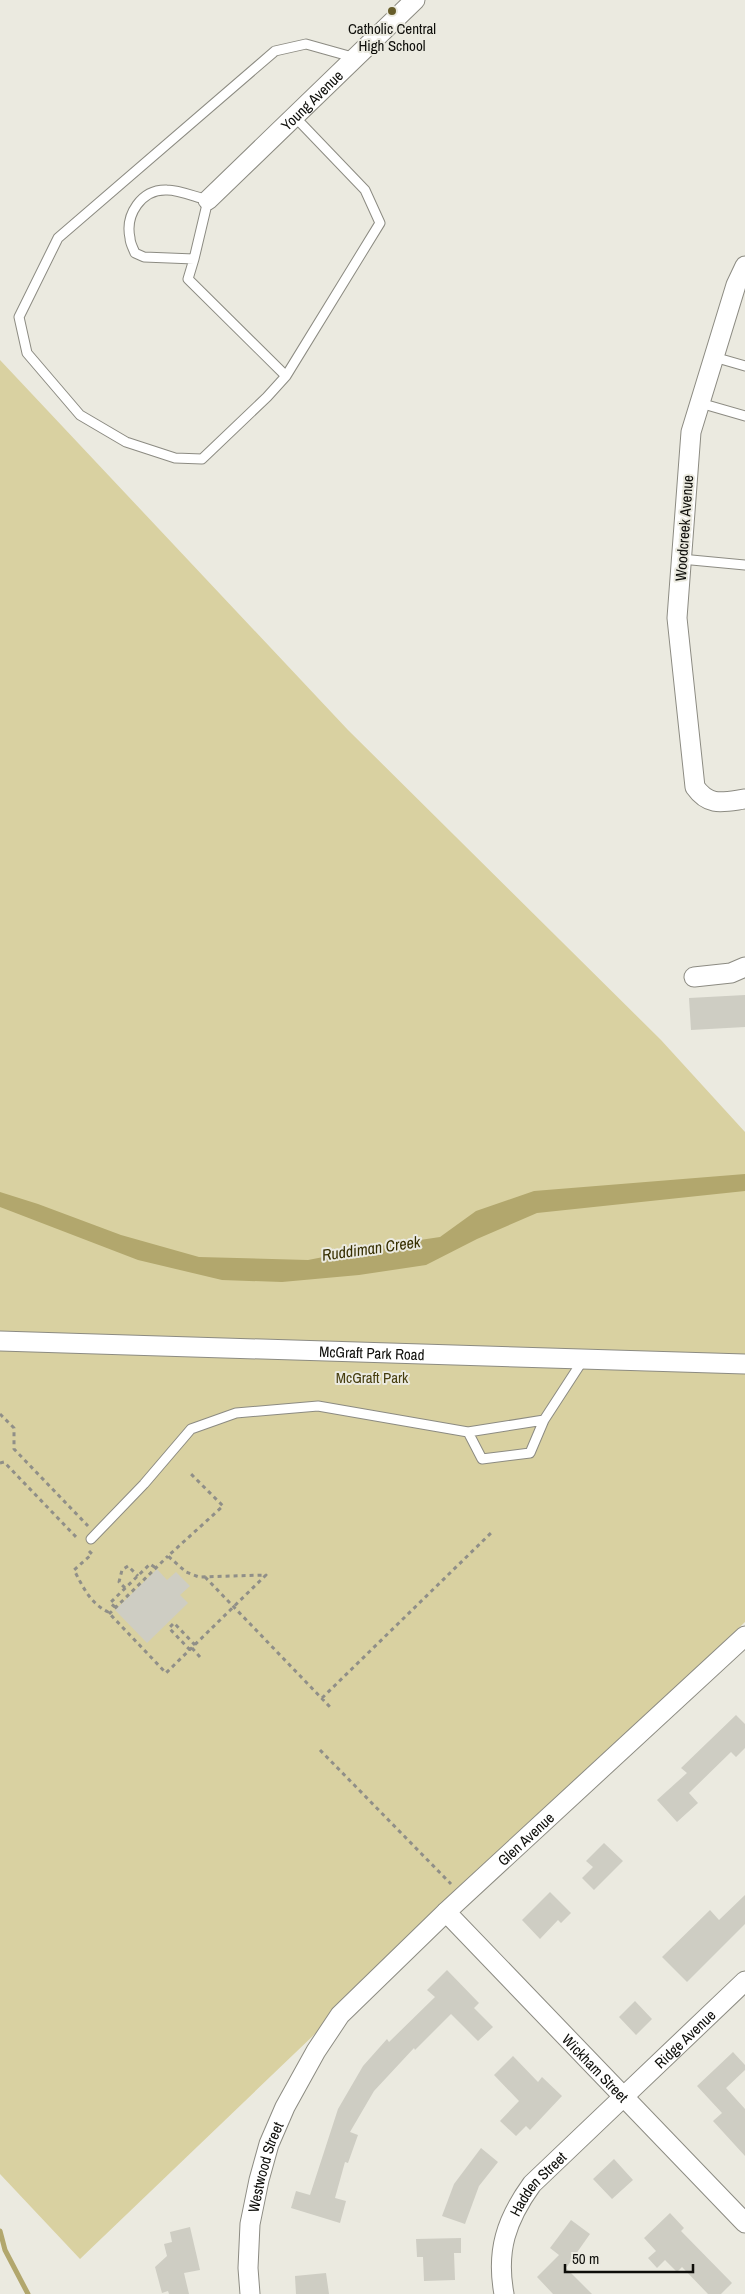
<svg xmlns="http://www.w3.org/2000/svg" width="745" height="2294" viewBox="0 0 745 2294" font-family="'Archivo Narrow',sans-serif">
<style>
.green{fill:#d9d1a1}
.water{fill:#b2a76d}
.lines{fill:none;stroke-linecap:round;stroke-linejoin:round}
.stream{stroke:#b2a76d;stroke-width:5}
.building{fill:#cecdc3}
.service-casing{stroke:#8c8b82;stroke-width:11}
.minor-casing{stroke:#8c8b82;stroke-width:21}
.path{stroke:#908f88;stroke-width:3;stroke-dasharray:4 4;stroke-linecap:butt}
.service{stroke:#fff;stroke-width:9}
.minor{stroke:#fff;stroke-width:19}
.poi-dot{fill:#675d2a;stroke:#ebeae0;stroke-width:2}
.labels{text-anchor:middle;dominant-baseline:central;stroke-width:4;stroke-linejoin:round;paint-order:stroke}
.poi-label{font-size:15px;fill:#0e0e0a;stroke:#ebeae0}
.street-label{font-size:15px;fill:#0e0e0a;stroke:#ebeae0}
.park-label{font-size:15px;fill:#463d0e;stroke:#ebeae0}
.water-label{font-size:16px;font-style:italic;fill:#362e00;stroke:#ebeae0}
</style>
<rect width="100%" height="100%" fill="#ebeae0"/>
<path class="green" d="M0,360L348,730L661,1040L745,1132V1622L80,2259L0,2174Z"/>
<path class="water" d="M745,1174V1191L537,1213L477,1239L426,1265L359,1275L282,1282L222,1280L138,1260L0,1207V1192L38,1204L121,1235L199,1257L308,1260L380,1246L440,1237L476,1211L534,1191Z"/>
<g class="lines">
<path class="stream" d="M0,2231L5,2250L28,2294"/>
</g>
<path class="building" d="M745,995V1027L691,1030L689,998Z
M157,1569L167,1580L176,1572L190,1586L180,1595L188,1603L147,1643L115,1610Z
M736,1715L745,1724V1748L736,1757L731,1752L689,1793L698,1803L677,1822L657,1800L687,1773L681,1768Z
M604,1843L623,1861L594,1890L582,1878L593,1867L586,1861Z
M550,1892L571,1913L561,1923L558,1920L540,1939L522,1920Z
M745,1895V1924L687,1982L662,1957L710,1910L719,1920Z
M447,1970L479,2003L474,2008L493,2027L478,2041L451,2014L415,2050L414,2048L374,2091L350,2132L358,2135L348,2163L345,2162L335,2198L346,2201L340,2223L291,2208L296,2191L310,2195L338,2109L363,2066L387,2039L389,2042L435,1997L427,1990Z
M635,2001L652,2019L636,2035L619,2017Z
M733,2052L745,2065V2070L726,2088L745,2109V2156L713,2121L722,2113L697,2086Z
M513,2056L538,2082L542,2077L562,2096L530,2130L526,2126L516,2136L500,2121L519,2101L494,2075Z
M481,2148L498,2162L479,2186L465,2224L442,2216L454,2184Z
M614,2159L633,2180L612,2199L593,2179Z
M670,2213L684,2228L681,2231L732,2283L721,2294H708L682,2267L677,2272L665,2260L657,2268L648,2258L656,2251L644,2238Z
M571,2220L590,2234L566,2268L592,2294H553L537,2277L559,2255L550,2248Z
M190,2227L200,2270L184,2273L189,2294H169L168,2291L162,2293L155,2267L167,2256L164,2244L172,2242L170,2232Z
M461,2238V2253H454L455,2280L424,2281L423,2257H417L416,2239Z
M326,2273L329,2294H296L295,2276Z"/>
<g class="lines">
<g class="service-casing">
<path id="service" d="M194,259L144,257L135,253C133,248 130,243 130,238C125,215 141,189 167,190C180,190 195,197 208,200L194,259L188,279L286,376L380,223L365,190L295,117
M714,357L745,366
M286,376L267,397L202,459L175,458L126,442L80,415L27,353L19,317L58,238L275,51L306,44L356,58
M700,403L745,416
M681,559L745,565
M468,1432L482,1459L530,1453L544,1420
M91,1539L144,1484L191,1429L236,1413L318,1406L468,1432L544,1420L583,1360"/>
</g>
<g class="minor-casing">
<g id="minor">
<path id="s1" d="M208,200L415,0"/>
<path d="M745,266L736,285L691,432L677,618L695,787C709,807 723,802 745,799"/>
<path d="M694,977L731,973L745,967"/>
<path id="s2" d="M0,1341L745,1364"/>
<path id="s3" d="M446,1912L745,2223"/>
<path id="s4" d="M250,2294L248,2268L250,2224L259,2180L269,2144L285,2107L316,2051L340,2015L446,1912L745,1636"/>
<path id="s5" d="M504,2294C496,2251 506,2220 532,2184L745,1981"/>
</g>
</g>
<path class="path" d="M0,1414L14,1428V1449L88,1526
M0,1463L4,1462L78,1539
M89,1551L92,1554L74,1570C83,1587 90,1603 108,1612L166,1673L266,1575L199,1577L186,1572L168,1556L223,1506L189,1472
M205,1577L331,1708
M125,1588L119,1582L122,1570L128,1566L138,1576
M115,1607L110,1603L150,1564L156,1568
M109,1614L168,1556
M192,1648L200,1657
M190,1650L169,1628L174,1623L195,1645
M322,1698L493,1531
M320,1750L451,1884"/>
<use href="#service" class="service"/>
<use href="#minor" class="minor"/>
</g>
<circle class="poi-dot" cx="392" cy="11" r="5"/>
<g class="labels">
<g class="poi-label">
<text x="392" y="28">Catholic Central<tspan x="392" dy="17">High School</tspan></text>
</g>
<g class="street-label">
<text stroke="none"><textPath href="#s1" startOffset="144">Young Avenue</textPath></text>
<text transform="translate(684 528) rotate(-86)">Woodcreek Avenue</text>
<text stroke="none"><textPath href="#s2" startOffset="372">McGraft Park Road</textPath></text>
<text stroke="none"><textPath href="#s4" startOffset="556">Glen Avenue</textPath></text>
<text stroke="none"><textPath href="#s5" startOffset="328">Ridge Avenue</textPath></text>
<text stroke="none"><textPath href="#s3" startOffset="216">Wickham Street</textPath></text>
<text stroke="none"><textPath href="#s4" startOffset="129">Westwood Street</textPath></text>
<text stroke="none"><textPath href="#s5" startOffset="121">Hadden Street</textPath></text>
</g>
<g class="park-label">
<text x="372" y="1377">McGraft Park</text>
</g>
<g class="water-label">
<text transform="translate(371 1248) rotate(-8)">Ruddiman Creek</text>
</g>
</g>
<path d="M565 2264v8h128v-8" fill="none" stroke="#0e0e0a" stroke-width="2.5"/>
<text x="572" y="2264" font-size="15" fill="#0e0e0a" stroke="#ebeae0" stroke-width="4" paint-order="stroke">50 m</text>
</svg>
